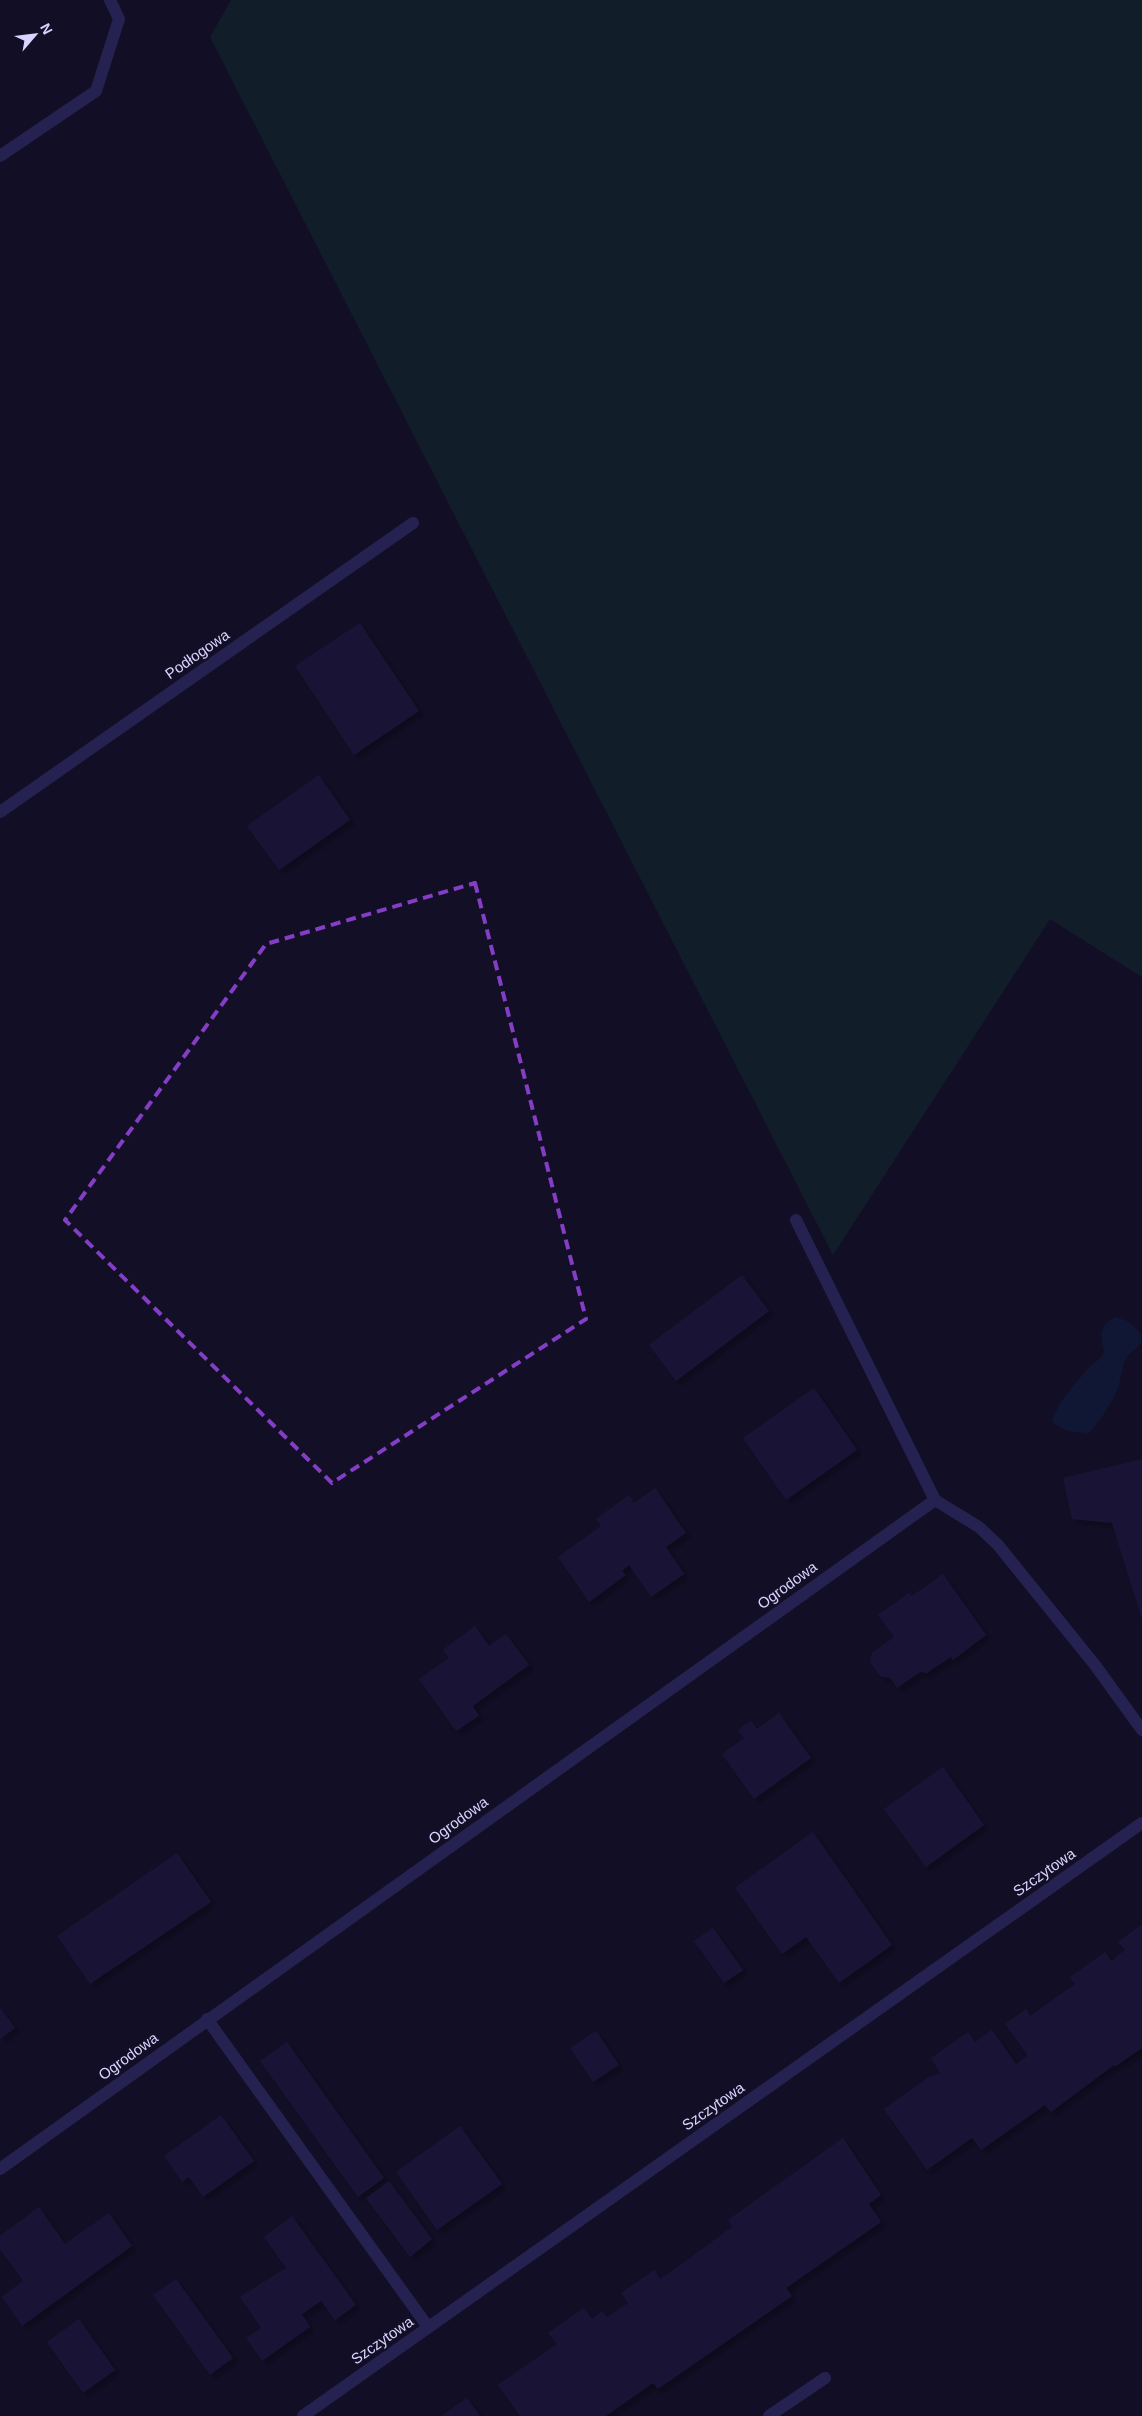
<svg xmlns="http://www.w3.org/2000/svg" width="1142" height="2416" viewBox="0 0 1142 2416" font-family="Arial,sans-serif">
<style>
.green{fill:#12302f}
.water{fill:#0c2248}
.building{fill:#241b47;filter:url(#shadow)}
.lines{fill:none;stroke-linecap:round;stroke-linejoin:round}
.minor{stroke:#3d3a85;stroke-width:12}
.marked{fill:none;stroke:#843dc5;stroke-width:4;stroke-dasharray:10 6;stroke-linejoin:round}
.labels{text-anchor:middle;dominant-baseline:central;stroke-width:5;stroke-linejoin:round;paint-order:stroke}
.street-label{font-size:15px;fill:#d9d4ff;stroke:#130f26}
</style>
<defs>
<filter id="shadow"><feDropShadow dx="4.5" dy="4.5" stdDeviation="2.5" flood-color="#0009"/></filter>
</defs>
<rect width="100%" height="100%" fill="#130f26"/>
<path class="green" d="M231,0H1142V977L1050,919L833,1255L210,37Z"/>
<path class="water" d="M1116,1317L1127,1321L1141,1333V1343C1137,1348 1131,1352 1127,1357C1121,1366 1122,1377 1118,1387C1112,1405 1100,1420 1088,1434L1065,1430L1052,1422C1057,1403 1075,1384 1088,1369C1094,1363 1100,1360 1104,1352C1101,1334 1098,1326 1116,1317Z"/>
<path class="building" d="M360,623L419,711L354,755L295,666Z
M319,775L350,820L279,870L247,826Z
M742,1275L769,1311L676,1381L649,1345Z
M814,1388L857,1450L786,1500L743,1438Z
M1142,1459V1619L1112,1523L1072,1519L1063,1478Z
M655,1488L686,1533L666,1547L684,1574L651,1597L629,1565L622,1571L626,1575L589,1602L558,1557L601,1526L596,1519L629,1495L634,1503Z
M943,1574L986,1635L953,1660L951,1657L927,1673L920,1672L897,1688L890,1678L880,1676L870,1662L872,1653L894,1637L878,1615L909,1593L912,1596Z
M475,1626L489,1646L506,1634L529,1665L473,1706L479,1716L456,1731L419,1679L449,1658L443,1650Z
M779,1713L811,1758L754,1799L722,1754L744,1738L738,1730L751,1721L757,1729Z
M943,1767L984,1825L926,1867L884,1809Z
M813,1832L892,1945L839,1983L806,1937L782,1954L735,1888Z
M177,1853L211,1902L90,1984L57,1936Z
M1142,1924V2048L1116,2066L1114,2065L1051,2112L1045,2105L981,2150L972,2138L927,2170L884,2109L929,2077L940,2073L931,2058L968,2032L975,2042L992,2030L1016,2064L1028,2056L1005,2024L1026,2009L1030,2016L1075,1984L1070,1977L1105,1952L1111,1961L1125,1950L1118,1942Z
M713,1928L743,1970L724,1983L694,1941Z
M0,2008L15,2028L0,2039Z
M596,2031L619,2065L593,2082L570,2048Z
M287,2042L384,2178L358,2197L260,2061Z
M221,2115L254,2161L203,2197L189,2177L182,2182L164,2156Z
M460,2126L502,2184L437,2230L396,2172Z
M843,2138L881,2195L869,2204L881,2222L786,2288L792,2296L658,2389L653,2383L606,2416H520L498,2385L557,2344L548,2333L584,2308L592,2319L602,2311L607,2317L628,2303L621,2293L654,2270L660,2279L678,2267L732,2227L728,2220Z
M389,2181L432,2239L410,2257L366,2198Z
M39,2207L65,2244L109,2213L132,2246L22,2326L2,2297L23,2281L0,2249V2236Z
M292,2216L356,2305L335,2320L321,2301L302,2314L310,2327L262,2361L246,2338L261,2328L240,2297L286,2268L264,2237Z
M176,2279L233,2358L210,2375L153,2295Z
M79,2319L115,2370L83,2393L47,2342Z
M467,2398L480,2416H441Z"/>
<g class="lines">
<path class="minor" d="M0,156L96,91L119,19L110,0
M0,812L413,523
M796,1220L935,1500L979,1527L998,1545L1095,1665L1142,1730
M207,2019L428,2327
M0,2169L935,1500
M303,2416L1142,1823
M769,2416L825,2378"/>
</g>
<path d="M0 0H1142V2416H0ZM475,883L586,1319L332,1483L65,1220L266,944Z" fill="#130f26" fill-opacity=".55" fill-rule="evenodd"/>
<path class="marked" d="M475,883L586,1319L332,1483L65,1220L266,944Z"/>
<g class="labels">
<g class="street-label">
<text transform="translate(197 654) rotate(-35)">Podłogowa</text>
<text transform="translate(787 1585) rotate(-36)">Ogrodowa</text>
<text transform="translate(458 1820) rotate(-36)">Ogrodowa</text>
<text transform="translate(1044 1872) rotate(-35)">Szczytowa</text>
<text transform="translate(128 2056) rotate(-36)">Ogrodowa</text>
<text transform="translate(713 2106) rotate(-35)">Szczytowa</text>
<text transform="translate(382 2340) rotate(-35)">Szczytowa</text>
</g>
</g>
<g transform="translate(35 35) rotate(62)" stroke="#130f26" stroke-width="4" paint-order="stroke">
<path d="M0-4L9 19L0 12L-9 19Z" fill="#d9d4ff"/>
<text y="-8" font-size="14" font-weight="bold" text-anchor="middle" fill="#d9d4ff">N</text>
</g>
</svg>
